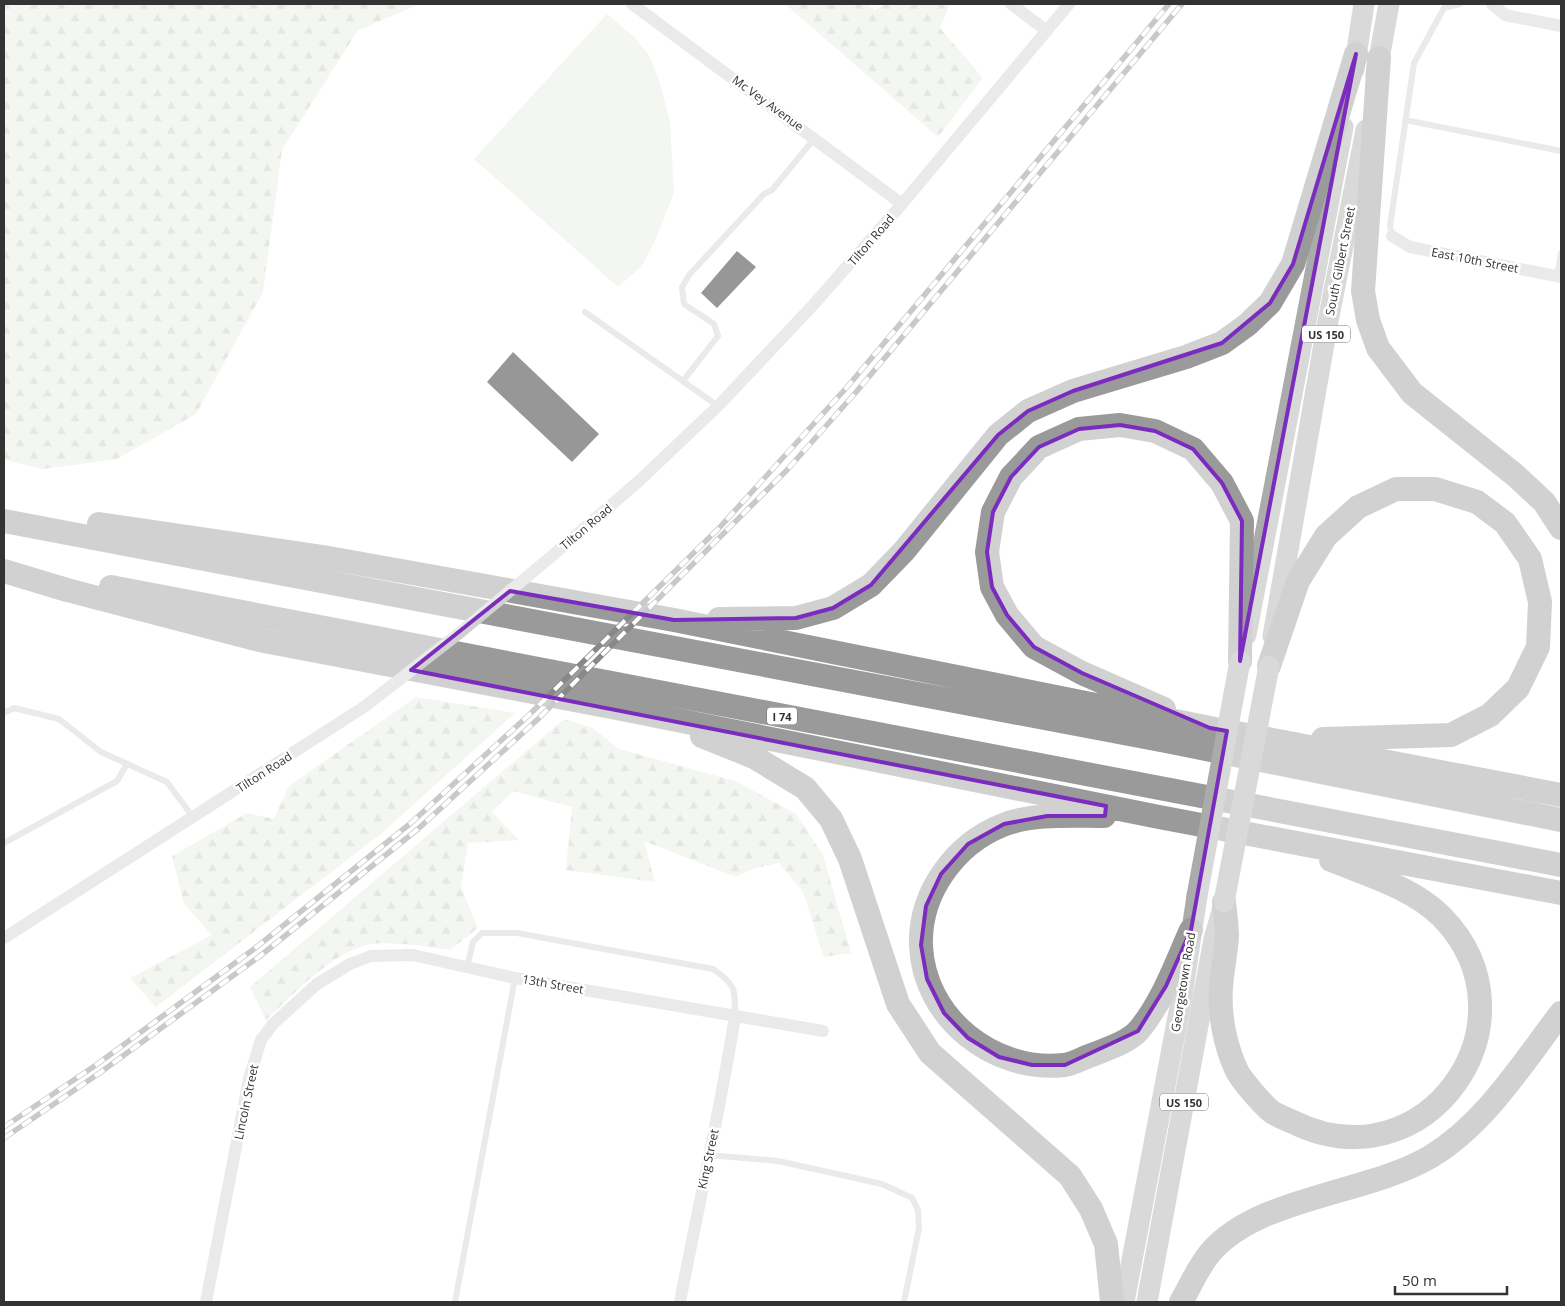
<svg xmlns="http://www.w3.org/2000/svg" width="1565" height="1306" viewBox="0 0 1565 1306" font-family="'Open Sans',sans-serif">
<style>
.grass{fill:#e6ecdf}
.forest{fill:url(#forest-firs)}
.building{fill:#1a1a1a}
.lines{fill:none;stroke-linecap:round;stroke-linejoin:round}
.service{stroke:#d0d0d0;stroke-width:6}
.minor{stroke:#d0d0d0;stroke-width:12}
.primary{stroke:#ababab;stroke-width:21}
.motorway{stroke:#9a9a9a;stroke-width:24}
.rail-casing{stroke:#888;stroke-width:5.5}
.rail{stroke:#fff;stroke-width:4;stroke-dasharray:11;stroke-linecap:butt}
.minor-bridge{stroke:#d0d0d0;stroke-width:12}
.primary-bridge{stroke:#ababab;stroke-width:21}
.marked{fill:none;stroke:#7b2cbf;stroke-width:4;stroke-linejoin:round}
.labels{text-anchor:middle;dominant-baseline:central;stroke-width:5;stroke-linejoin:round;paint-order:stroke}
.shield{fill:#fff;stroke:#707070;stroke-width:1}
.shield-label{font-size:11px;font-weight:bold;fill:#333}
.street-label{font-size:12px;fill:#333;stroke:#fff}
</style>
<defs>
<pattern id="forest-firs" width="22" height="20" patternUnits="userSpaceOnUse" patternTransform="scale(1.25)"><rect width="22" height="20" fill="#e6ecdf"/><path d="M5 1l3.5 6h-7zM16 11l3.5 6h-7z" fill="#c6cbc0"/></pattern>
</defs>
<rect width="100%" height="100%" fill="#fff"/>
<path class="grass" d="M607,14L633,36L649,55L659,80L670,122L674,193L655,241L642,266L618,287L474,159Z"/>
<path class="forest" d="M4,4H420L358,30L282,150L263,292L196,414L117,459L43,469L4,460Z
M785,4H868L875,10L883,4H950L940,28L983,78L938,137Z
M416,697L515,713L382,833L156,1007L130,978L212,935L184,904L172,856L247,813L274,819L289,786Z
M564,719L593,728L619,749L735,781L796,814L823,855L851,953L824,957L803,892L779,863L755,868L736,877L644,841L655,882L566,870L572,807L513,791L492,812L519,840L468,843L461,887L478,928L450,950C430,947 385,940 366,945C328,956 294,994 266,1020L250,987Z"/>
<path class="building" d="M737,251L756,267L717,308L701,293Z
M513,352L599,434L572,462L487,382Z"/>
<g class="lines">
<path class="service" d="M1405,120L1561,151
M1392,236L1390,226L1414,63L1444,8L1460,4
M1557,276L1561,253
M585,312L718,406
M683,381L718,336L714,324L684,304L682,287L689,275L764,194L772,190L814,139
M4,713L14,708L59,719L101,752L167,782L193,817
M4,843L117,781L127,764
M467,967L473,942L482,933H517L713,969C736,985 735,988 735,1016
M709,1155L778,1161L882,1184L912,1198L918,1210L919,1228L904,1302
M455,1302L515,978"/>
<path class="minor" d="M632,4L902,204
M1011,4L1047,31
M1492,4L1505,15L1561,26
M1392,236L1410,247L1561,277
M553,555L639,481L718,406L814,304L902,204L1069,4
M4,938L364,707
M206,1302L249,1079L261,1040L273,1024L317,984L350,964L371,956L413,955L515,978L823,1031
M680,1302C698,1207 720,1112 735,1016"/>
<path class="primary" d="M1354,70L1364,4
M1376,75L1389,4
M1246,635L1343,127
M1273,636L1328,321L1366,130
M1124,1302L1182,996L1197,896
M1147,1302L1214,939L1223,907"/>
<path class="motorway" d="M1379,58L1363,291L1368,320L1378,348L1412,393L1515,475L1544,502L1561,528
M4,521L1166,741L1561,820
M99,524L323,557L674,620L1210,728L1561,795
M4,571L67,590L259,640L627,710L1159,817L1561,893
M111,587L1561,865
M719,619L796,618L833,608L871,585L904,551L998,435L1028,411L1073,391L1186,357L1222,343L1247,325L1270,303L1293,264L1356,54
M1269,666L1298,581L1326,536L1358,507L1396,489H1435L1477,502L1505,523L1530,559L1540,602L1538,647L1518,688L1490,715L1451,735L1323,739
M1164,709L1082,673L1034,647L1007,615L992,587L987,552L993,512L1011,477L1039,447L1079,429L1120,425L1155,431L1193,449L1222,483L1242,521L1240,661
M702,736L754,757L805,788L831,819L850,859L898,1004L930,1053L1070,1176L1091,1209L1106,1244L1112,1302
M1104,816C1073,816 1032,813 1003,825C955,844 919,893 921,946C924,1018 994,1073 1064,1065C1072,1064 1081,1059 1089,1056C1104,1050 1128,1043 1139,1030C1163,1001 1176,963 1191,930
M1224,902C1225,913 1227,925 1227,936C1226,953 1222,971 1221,988C1219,1014 1225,1045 1236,1069C1240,1079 1264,1106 1272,1112C1278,1116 1286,1119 1293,1122C1426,1188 1543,1021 1442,917C1413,888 1368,875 1331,860
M1181,1302C1190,1287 1198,1267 1210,1253C1257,1197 1367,1194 1430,1157C1485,1124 1522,1064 1561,1013"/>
<g class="rail-casing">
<path id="rail" d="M4,1127L96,1065L254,949L411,823L530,714L720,527L848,386L1169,4
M4,1138L101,1072L260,956L418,829L538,719L787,470L857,391L1182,4"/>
</g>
<use href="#rail" class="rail"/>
<path class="minor-bridge" d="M364,707L462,631L553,555"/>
<path class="primary-bridge" d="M1197,896L1240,661
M1224,902L1269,666"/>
</g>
<path d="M0 0H1565V1306H0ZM1356,54L1240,661L1242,521L1222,483L1193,449L1155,431L1120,425L1079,429L1039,447L1011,477L993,512L987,552L992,587L1007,615L1034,647L1082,673L1210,728L1227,731L1191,930L1166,986L1138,1031L1065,1065H1032L999,1057L968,1038L944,1013L927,979L921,945L926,906L941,874L968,844L1004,824L1047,816H1105L1106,806L411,670L510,591L674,620L796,618L833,608L871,585L998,435L1028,411L1073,391L1222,343L1270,303L1293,264Z" fill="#fff" fill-opacity=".55" fill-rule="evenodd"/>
<path class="marked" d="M1356,54L1240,661L1242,521L1222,483L1193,449L1155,431L1120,425L1079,429L1039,447L1011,477L993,512L987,552L992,587L1007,615L1034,647L1082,673L1210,728L1227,731L1191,930L1166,986L1138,1031L1065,1065H1032L999,1057L968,1038L944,1013L927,979L921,945L926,906L941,874L968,844L1004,824L1047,816H1105L1106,806L411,670L510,591L674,620L796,618L833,608L871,585L998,435L1028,411L1073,391L1222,343L1270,303L1293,264Z"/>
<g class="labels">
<g class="shield">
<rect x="1302" y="325.5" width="48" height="17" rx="4"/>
<rect x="767" y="707.5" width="30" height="17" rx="4"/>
<rect x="1160" y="1093.5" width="48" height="17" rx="4"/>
</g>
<g class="shield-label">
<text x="1326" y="334">US 150</text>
<text x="782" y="716">I 74</text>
<text x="1184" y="1102">US 150</text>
</g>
<g class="street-label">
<text transform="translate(768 103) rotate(36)">Mc Vey Avenue</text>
<text transform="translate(871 240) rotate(-49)">Tilton Road</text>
<text transform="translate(1475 260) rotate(11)">East 10th Street</text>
<text transform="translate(1340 261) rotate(-79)">South Gilbert Street</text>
<text transform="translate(586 527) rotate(-40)">Tilton Road</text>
<text transform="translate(264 772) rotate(-33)">Tilton Road</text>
<text transform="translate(1183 982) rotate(-81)">Georgetown Road</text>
<text transform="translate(553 984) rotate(10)">13th Street</text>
<text transform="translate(246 1102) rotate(-78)">Lincoln Street</text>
<text transform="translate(708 1159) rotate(-78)">King Street</text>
</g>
</g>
<rect width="1565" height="1306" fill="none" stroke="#333333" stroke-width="10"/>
<path d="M1395 1286v8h112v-8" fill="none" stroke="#333333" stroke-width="2.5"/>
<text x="1402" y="1286" font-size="15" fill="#333333" stroke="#ffffff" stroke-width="4" paint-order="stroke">50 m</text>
</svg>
